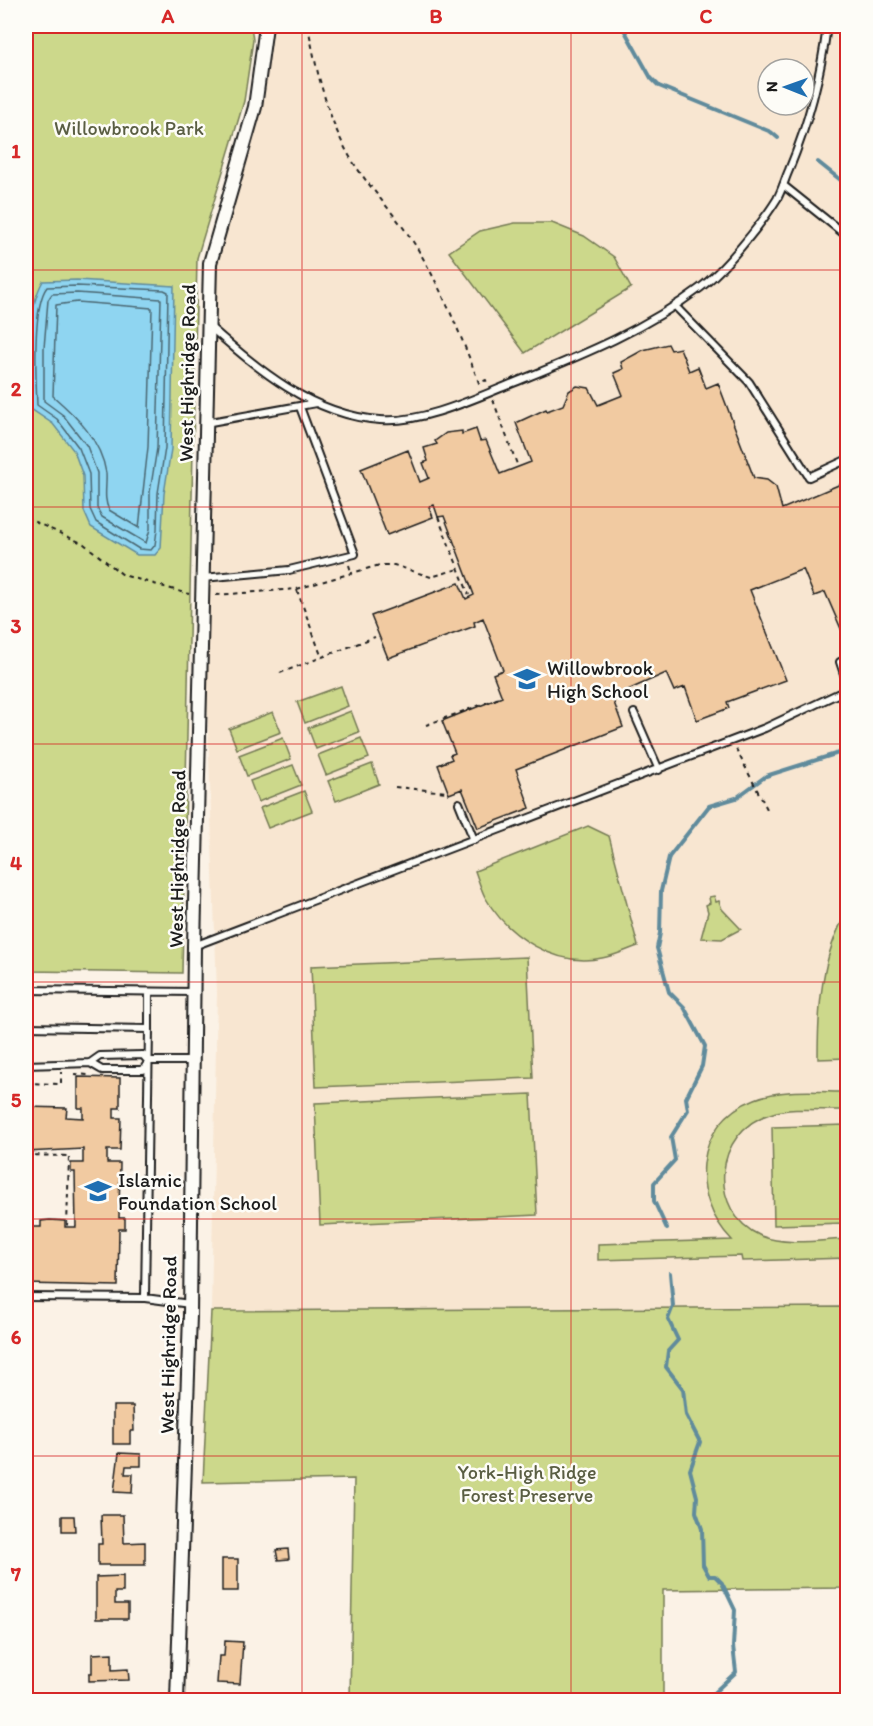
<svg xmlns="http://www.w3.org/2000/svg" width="873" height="1726" viewBox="0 0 873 1726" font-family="Itim,sans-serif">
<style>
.built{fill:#f8e6d1;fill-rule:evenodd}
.green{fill:#ccd88b;stroke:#747a54;stroke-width:1.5}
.water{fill:#8fd5f1;stroke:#618b9c;stroke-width:1.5}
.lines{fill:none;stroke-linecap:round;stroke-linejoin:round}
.shore{stroke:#4a6671;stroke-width:1.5}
.stream{stroke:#618b9c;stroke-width:4}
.building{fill:#f1caa1;stroke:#1c1c1c;stroke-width:1.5}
.service-casing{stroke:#1c1c1c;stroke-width:10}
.minor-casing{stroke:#1c1c1c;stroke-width:16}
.path{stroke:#1c1c1c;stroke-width:2;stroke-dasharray:4.5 4.5;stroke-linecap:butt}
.service{stroke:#fdfcf7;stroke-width:6}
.minor{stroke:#fdfcf7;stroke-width:12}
.grid{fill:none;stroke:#d62828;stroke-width:1.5;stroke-opacity:0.55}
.labels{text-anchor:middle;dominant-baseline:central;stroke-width:5;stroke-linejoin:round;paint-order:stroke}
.park-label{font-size:20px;fill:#5a5e43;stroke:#fdfcf7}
.street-label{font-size:20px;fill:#1c1c1c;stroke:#fdfcf7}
.poi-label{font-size:20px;fill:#1c1c1c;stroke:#fdfcf7;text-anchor:start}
.neatline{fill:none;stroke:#d62828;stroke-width:2}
.grid-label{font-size:20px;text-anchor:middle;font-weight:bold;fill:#d62828}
</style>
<rect width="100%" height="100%" fill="#fbf2e6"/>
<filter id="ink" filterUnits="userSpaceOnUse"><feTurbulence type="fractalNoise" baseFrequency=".0167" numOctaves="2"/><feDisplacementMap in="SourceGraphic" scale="12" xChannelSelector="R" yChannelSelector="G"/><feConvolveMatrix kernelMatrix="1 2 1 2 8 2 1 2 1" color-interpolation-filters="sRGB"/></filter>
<g filter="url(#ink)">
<path class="built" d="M272,26H847V1307L211,1311L217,993L206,665L215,265L264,100ZM768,69H804V105H768Z"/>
<path class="green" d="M31,26H251L253,40L244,101L197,258L182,973L26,971V189Z
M515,223H552L584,236L614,257L631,288L525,353L449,252L480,231Z
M341,686L348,706L305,723L297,702Z
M351,711L359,732L316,749L308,728Z
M273,712L281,732L237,749L229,729Z
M283,738L291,759L247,776L239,755Z
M361,738L369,758L326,775L318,755Z
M372,764L379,784L336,801L328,781Z
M293,765L301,785L258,802L250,781Z
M304,791L312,811L268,828L260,808Z
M588,826L609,836L638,946C626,950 614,956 602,958C556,968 507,936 485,897C481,889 478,879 475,871Z
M714,896L716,902L719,901L722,909L741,929L722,939L701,938L708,912L706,905L710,903L709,897Z
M847,912V1058L818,1059C818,1009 821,956 847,912Z
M527,957L533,1078L316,1087L311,966Z
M847,1092V1110C824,1111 793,1106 770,1114C714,1131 706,1211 761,1236C786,1246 821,1240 847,1239V1258L742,1261L741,1256L598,1260V1244L732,1240C690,1197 692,1123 755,1099C783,1088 818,1092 847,1092Z
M531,1094L537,1215L320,1225L315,1103Z
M847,1125V1223L774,1225L772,1127Z
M847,1307V1588L663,1590V1700H350L354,1479L203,1482L211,1311Z"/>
<path class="water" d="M77,280L174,286L171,449L164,494L161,548L155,555H137L91,527L84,511L83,476L74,451L53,424L31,409C31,371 24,314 43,281Z"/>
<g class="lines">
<path class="shore" d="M77,286L164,290L168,292L165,448L158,493L157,530L155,545L151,550L139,549L96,522L90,509L89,474L79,448L57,419L37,405C36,379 32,306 47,287Z
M77,293L161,299L157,448L150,492V529L146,543L102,517L97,508V473L87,446L63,415L44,401V348L48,300L52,294Z
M77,302L152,308L148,447L139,528L109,510C103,499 107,485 106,473C101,440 76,416 53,396L56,305Z"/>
<path class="stream" d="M622,26L651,78L659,86L771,132L778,138
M818,162L848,186
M667,1229L654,1201V1183L675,1160L671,1137L688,1110L686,1098L702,1066L705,1046L684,1007L669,992L657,948L660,933L661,891L669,857L709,806L736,798L766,776L848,750
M670,1273L673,1306L668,1319L678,1340L668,1351L666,1367L683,1389L686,1415L700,1442L690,1470L697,1497L696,1512L702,1529L703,1565L709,1576H715L722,1583L735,1610L733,1646L736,1672L706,1700"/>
</g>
<path class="building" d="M668,344L671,350L680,348L689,371L698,367L706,388L718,383L754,478L767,480L776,487L782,509L848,481V645L825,592L814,596L803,569L750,590L786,680L727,702L729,708L697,720L685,687L674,691L666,673L612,697L623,727L516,769L530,808L478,828L462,789L449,794L438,765L452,759L450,755L455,753L442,721L502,697L493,674L503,670L483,618L474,622L475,626L388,658L371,616L459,583L466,599L474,595L444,516L438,517L434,505L429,507L433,517L387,535L361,469L408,450L420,482L429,478L423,463L428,461L424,448L437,444L435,441L446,433L462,431V434L476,429L480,441L486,440L500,474L531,462L516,423L546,409L547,411L563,405L569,391L577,386L589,388L598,405L623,395L614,373L623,369L621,362L643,350Z
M78,1077L120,1078V1108H114V1118H121L120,1150H107V1163H120L119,1218H125V1229H119L118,1286L26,1284V1227H41V1221L50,1220L65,1221V1227H76L75,1172H71V1163H83V1149L26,1152V1107L67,1108L66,1117L83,1118V1108H78Z
M113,1406H133L134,1431H130V1444H113Z
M119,1453L141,1454V1466H126L125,1474H133L132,1493L114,1492Z
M101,1515H123L124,1543L145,1542V1565H98V1544H102Z
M62,1516H74L75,1531H62Z
M288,1549L289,1559L278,1560L276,1550Z
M222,1559H238V1591H222Z
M123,1576V1592H115V1604H128V1619H96V1577Z
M225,1641L243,1642L240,1684L217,1683L219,1656H224Z
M112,1653V1670L128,1669L129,1680L89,1681V1673H92V1654Z"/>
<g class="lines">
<g class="service-casing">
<path id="service" d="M783,185L848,237
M675,306L749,382L809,477L848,459
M209,326C258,369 311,415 380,420C424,424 482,395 523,379C585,354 646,329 700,288C724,270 761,225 777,199C782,190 785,179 789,170C808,124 821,75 827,26
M205,423L316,403
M203,578L289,570L355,554L300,407
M848,659L840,662L848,686
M634,713L659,770
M459,803L474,840
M194,946L765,728L848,689
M26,990L193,992
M26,1027L149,1029L145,1298
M149,1029V992
M90,1063L100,1056L143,1055L148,1061H192
M26,1065L90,1063L102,1070H143L147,1064
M26,1297L145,1298L190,1304"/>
</g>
<g class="minor-casing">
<path id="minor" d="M177,1700L190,1315L194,946L210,263L255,107L266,26"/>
</g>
<path class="path" d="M308,26C317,74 329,127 357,168C377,197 403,223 420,253C444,294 462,338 479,383L486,380L487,384
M493,400L518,467
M438,517L469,595
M26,518L84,544L123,575L189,594
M349,565L352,575
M297,590L322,658
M216,595L297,589L380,565H394L431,577L458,569
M280,673L375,637
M426,725L502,697
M736,749L767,809
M395,787L447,792
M74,1074L89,1075
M26,1083L61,1084V1072
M26,1155L69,1156L67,1227"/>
<use href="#service" class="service"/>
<use href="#minor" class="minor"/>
</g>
</g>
<path class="grid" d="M302,26V1700M571,26V1700M26,270H848M26,507H848M26,744H848M26,982H848M26,1219H848M26,1456H848"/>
<defs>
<g id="school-bare" transform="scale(2.07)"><path d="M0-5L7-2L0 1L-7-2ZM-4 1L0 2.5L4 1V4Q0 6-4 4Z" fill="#1f6fb2" stroke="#fdfcf7" stroke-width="2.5" paint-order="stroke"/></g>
</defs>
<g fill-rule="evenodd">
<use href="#school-bare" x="527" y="679"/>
<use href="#school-bare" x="98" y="1191"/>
</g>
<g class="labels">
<g class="park-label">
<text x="129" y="128">Willowbrook Park</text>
<text x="527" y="1472">York-High Ridge<tspan x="527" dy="23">Forest Preserve</tspan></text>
</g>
<g class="street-label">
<text transform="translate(187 373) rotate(-89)">West Highridge Road</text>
<text transform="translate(177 859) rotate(-89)">West Highridge Road</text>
<text transform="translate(168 1345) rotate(-89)">West Highridge Road</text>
</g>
<g class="poi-label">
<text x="547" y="668">Willowbrook<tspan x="547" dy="23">High School</tspan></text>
<text x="118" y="1180">Islamic<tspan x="118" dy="23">Foundation School</tspan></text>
</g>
</g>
<rect width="873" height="1726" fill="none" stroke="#fdfcf7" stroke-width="66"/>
<g transform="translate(786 87) rotate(271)"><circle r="28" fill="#fdfcf7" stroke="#a3a29f" stroke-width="1.5"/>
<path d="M0-4.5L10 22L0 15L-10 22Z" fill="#1f6fb2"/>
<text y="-9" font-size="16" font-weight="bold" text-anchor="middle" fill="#1c1c1c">N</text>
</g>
<rect x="33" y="33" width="807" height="1660" class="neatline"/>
<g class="grid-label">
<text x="168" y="23">A</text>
<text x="436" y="23">B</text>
<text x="706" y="23">C</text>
<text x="16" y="158">1</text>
<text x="16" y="396">2</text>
<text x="16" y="633">3</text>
<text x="16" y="870">4</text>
<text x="16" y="1107">5</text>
<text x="16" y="1344">6</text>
<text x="16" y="1581">7</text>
</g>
</svg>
